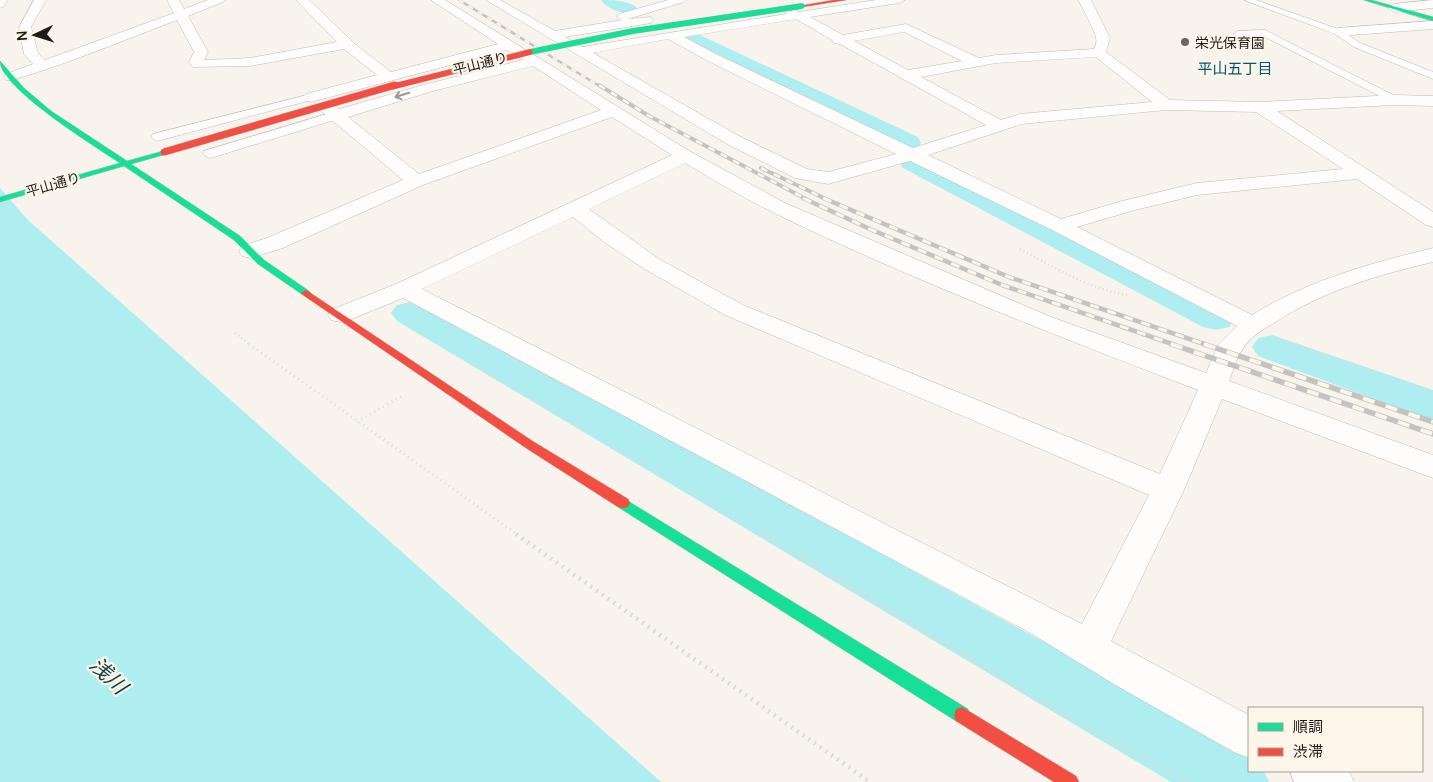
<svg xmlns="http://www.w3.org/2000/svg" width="1433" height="782" viewBox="0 0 1433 782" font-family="Manrope,'Noto Sans JP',sans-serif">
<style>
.water{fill:#afeef0}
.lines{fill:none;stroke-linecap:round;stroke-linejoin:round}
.canal{fill:#afeef0;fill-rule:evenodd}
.lane-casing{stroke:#bdbab5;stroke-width:1}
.street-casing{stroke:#bdbab5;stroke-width:1}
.fast-casing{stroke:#bdbab5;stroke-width:1}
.jam-casing{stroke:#bdbab5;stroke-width:1}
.path-far2{stroke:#dadad8;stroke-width:2.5;stroke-dasharray:1 3;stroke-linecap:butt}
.path-far1{stroke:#dadad8;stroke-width:3;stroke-dasharray:1 4;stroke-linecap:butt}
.path{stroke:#dadad8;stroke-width:4.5;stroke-dasharray:2 5;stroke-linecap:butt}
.lane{fill:#fefdfc;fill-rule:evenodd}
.street{fill:#fefdfc;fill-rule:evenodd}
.fast{fill:#16e098;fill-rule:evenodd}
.jam{fill:#f24e42;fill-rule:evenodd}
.rail-far3-casing{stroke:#c4c3c1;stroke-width:2.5}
.rail-far2-casing{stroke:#c4c3c1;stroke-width:4}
.rail-far1-casing{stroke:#c4c3c1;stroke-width:4.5}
.rail-casing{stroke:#c4c3c1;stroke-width:5.5}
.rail-far3{stroke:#fcf5e9;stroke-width:2;stroke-dasharray:5.5;stroke-linecap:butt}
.rail-far2{stroke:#fcf5e9;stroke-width:2.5;stroke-dasharray:7;stroke-linecap:butt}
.rail-far1{stroke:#fcf5e9;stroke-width:3;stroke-dasharray:9;stroke-linecap:butt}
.rail{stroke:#fcf5e9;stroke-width:4;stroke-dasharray:12;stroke-linecap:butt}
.fast-bridge-casing{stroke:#bdbab5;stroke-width:6;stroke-linecap:butt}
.jam-bridge-far1-casing{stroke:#bdbab5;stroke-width:6;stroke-linecap:butt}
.jam-bridge-casing{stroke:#bdbab5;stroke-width:8;stroke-linecap:butt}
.fast-bridge{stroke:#16e098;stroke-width:5.5}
.jam-bridge-far1{stroke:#f24e42;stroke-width:5.5}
.jam-bridge{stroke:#f24e42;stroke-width:7}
.oneway{stroke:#999795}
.poi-dot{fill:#6a6762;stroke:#fcf5e9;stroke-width:2}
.labels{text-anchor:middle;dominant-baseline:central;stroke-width:4.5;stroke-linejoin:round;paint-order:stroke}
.far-poi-label{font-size:14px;fill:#1e1b17;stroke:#fcf5e9;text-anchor:start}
.far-street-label{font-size:14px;fill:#1e1b17;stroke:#fcf5e9}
.far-neighbourhood-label{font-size:15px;fill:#01576f;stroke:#fcf5e9}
.near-water-label{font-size:21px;font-style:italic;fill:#133f42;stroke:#fcf5e9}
</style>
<rect width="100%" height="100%" fill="#f8f4ed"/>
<path class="water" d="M0,188L28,220L661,782H0Z"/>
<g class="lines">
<path class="canal" d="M601,0C614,0 630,0 638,9L636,13C625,16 607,9 601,0Z
M687,29L918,137L921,143L918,149L908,151L898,149L722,64L680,39L677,35L680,31Z
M913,154L923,156L1229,311L1235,319L1229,327L1216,330L1203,327L903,168L899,162L903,156Z
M410,302L423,305L1249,753V771H1264L1269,782H1171L397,321L391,313L397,305Z
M1272,335L1433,390V421L1258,356L1252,347L1258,338Z"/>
<g class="lane-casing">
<path id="lane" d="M1244,0H1256L1341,30L1360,43L1433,72V79L1354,47L1335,34Z
M1265,30L1399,98L1401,100L1399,102H1391L1263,36L1238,37L1233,34L1238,31Z
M311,94L315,95L317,97L315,99L157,141L151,137L153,134Z
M337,111L343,115L341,118L214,157L209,158L203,154L204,151Z"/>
</g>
<g class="street-casing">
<path id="street" d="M0,0H8L4,6L0,8Z
M34,0H46L31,27L38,53L45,60L174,13L167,0H179L184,9L208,0H225L223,2L188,16L208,52L204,60L250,58L337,42L296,0H309L355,44L391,72L498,44L431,0H445L691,152L787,204L1051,317L1206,373L1218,345L1237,326L1052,230L910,161L828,184L795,178L727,144L486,0H500L555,31L622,20L617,17L619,14L668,0H686L684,2L628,19L651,17L653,20L651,23L565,37L582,47L786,14L787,9L791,8L799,12L876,0H905L899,3L810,17L843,35L906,24L979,58L996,55L1094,49C1096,45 1097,42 1096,37C1095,32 1081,4 1078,0H1091L1110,38L1106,52L1170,100L1260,102L1395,95L1433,96V106L1395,105L1277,111L1433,212V227L1426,225L1357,179L1197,195L1135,210L1077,227L1252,315C1309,280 1368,264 1433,248V262C1377,275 1323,291 1274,323C1263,329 1248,339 1242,350C1236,359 1233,371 1229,381L1433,455V478L1222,399L1184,490L1111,641L1249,715V758L1234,752L1117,686L1029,632L403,298L349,320L340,322L331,320L328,315L331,310L396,284L672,155L612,117L423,185L283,248L250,258L242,256L239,251L242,246L267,238L403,180L320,110L318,107L320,104H332L339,109L423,85L523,60L507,50L311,102L306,100L303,97L306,94L377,75L344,49L250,66L193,67L189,62L194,52L177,20C153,29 19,83 6,80L4,77L6,74L33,64L24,54L19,27ZM796,19L832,40L834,43L840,44L986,125L913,148L716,54L684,37ZM904,32L962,61L908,70L854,41ZM668,39L706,60L896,154L828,172L807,169L739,136L593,53ZM1096,57L1152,102L1020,114L1001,120L921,77L996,63ZM533,66L601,110L419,174L348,117L433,91ZM1166,110L1256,112L1343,169L1197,183L1122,201L1061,219L928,155L1022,124ZM685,163C714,180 744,198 774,213C912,280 1055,335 1198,390L1160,474L743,305L659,259L589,209ZM573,217L604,242L643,268L725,315L1149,495L1082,624L422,289Z
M1433,0V8L1394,12L1388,8L1394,4Z
M1433,21V29L1338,36L1332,32L1338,28Z
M1290,771H1349L1354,782H1294Z"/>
</g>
<g class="fast-casing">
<path id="fast" d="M1364,0H1371L1433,17V21Z
M0,61L24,88L51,111L127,161L167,150V154L131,164L240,236L264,260L309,291L311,293L309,295H303L258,264L234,240L124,166L0,202V197L120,163C96,147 0,88 0,61Z
M623,498L968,709L970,715L968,721L962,723L956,721L618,507L616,503L618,499Z"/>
</g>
<g class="jam-casing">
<path id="jam" d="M834,0H846L802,7L800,6Z
M306,290L534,442L628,499L630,503L628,507L623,508L618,507L526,448L303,295L301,293Z
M962,707L1076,776L1079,782H1054L956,721L954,715L956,709Z"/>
</g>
<path class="path-far2" d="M1020,249C1054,267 1088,289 1127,295
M235,333L251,345
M1284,342L1292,345"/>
<path class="path-far1" d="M249,344L518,535
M1289,344L1433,392
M472,363L766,535
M357,422L402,396"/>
<path class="path" d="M516,534L870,782
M764,534L1037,699L1188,782"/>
<use href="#lane" class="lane"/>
<use href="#street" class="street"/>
<use href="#fast" class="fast"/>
<use href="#jam" class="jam"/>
<g class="rail-far3-casing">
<path id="rail-far3" d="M459,0L601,87"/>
</g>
<g class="rail-far2-casing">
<path id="rail-far2" d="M599,85L649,116L806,199
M761,168L826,199"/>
</g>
<g class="rail-far1-casing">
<path id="rail-far1" d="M803,198L872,230L1002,285L1175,345
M823,198L1009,277L1207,345"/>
</g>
<g class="rail-casing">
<path id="rail" d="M1171,344L1433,434
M1204,344L1433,422"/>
</g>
<use href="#rail-far3" class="rail-far3"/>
<use href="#rail-far2" class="rail-far2"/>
<use href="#rail-far1" class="rail-far1"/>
<use href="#rail" class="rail"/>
<g class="fast-bridge-casing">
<path id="fast-bridge" d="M530,52L633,31L802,6"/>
</g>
<g class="jam-bridge-far1-casing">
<path id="jam-bridge-far1" d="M391,87L530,52"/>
</g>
<g class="jam-bridge-casing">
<path id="jam-bridge" d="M164,152L395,85"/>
</g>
<use href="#fast-bridge" class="fast-bridge"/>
<use href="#jam-bridge-far1" class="jam-bridge-far1"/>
<use href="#jam-bridge" class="jam-bridge"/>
</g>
<defs><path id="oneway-shaft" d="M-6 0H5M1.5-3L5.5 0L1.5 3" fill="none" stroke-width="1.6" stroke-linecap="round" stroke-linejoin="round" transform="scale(1.25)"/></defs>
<use class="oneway" href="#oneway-shaft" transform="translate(402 95) rotate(163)"/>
<circle class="poi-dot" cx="1185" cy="42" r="5"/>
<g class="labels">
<g class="far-poi-label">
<text x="1195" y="42">栄光保育園</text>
</g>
<g class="far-street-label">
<text transform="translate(480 63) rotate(-14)">平山通り</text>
<text transform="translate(53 184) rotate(-16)">平山通り</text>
</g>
<g class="far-neighbourhood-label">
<text x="1235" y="68">平山五丁目</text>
</g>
<g class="near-water-label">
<text transform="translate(109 675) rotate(44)">浅川</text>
</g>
</g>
<rect x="1248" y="707" width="175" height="65" fill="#fcf5e9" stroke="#a39e95"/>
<rect x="1258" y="723" width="25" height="8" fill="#16e098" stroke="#a39e95"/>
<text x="1293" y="732" font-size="15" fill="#1e1b17">順調</text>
<rect x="1258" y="748" width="25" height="8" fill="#f24e42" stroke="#a39e95"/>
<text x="1293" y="757" font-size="15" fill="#1e1b17">渋滞</text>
<g transform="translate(35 35) rotate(266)" stroke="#fcf5e9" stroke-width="4" paint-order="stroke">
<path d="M0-4L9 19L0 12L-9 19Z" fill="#1e1b17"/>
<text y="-8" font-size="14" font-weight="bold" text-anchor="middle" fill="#1e1b17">N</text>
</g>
</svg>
